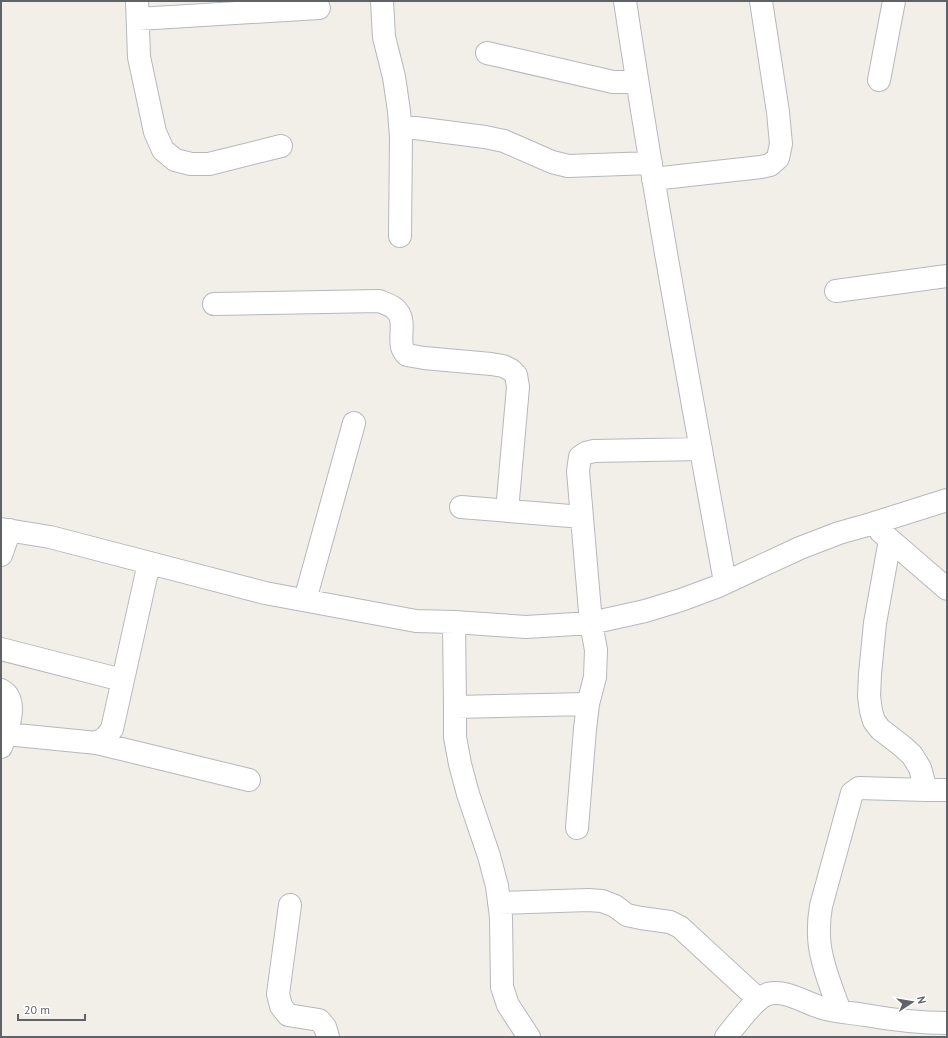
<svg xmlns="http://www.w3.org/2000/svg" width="948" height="1038" viewBox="0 0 948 1038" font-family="'PT Sans',sans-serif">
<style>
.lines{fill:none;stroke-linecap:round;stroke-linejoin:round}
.minor-casing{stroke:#b5b8bc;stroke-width:24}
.minor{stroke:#fff;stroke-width:22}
</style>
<rect width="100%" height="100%" fill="#f1efe8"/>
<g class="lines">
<g class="minor-casing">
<path id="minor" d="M137,1L139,57L155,132L163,150L175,160L191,164H209L281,146
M382,1L384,37L394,77L399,111L401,137L400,236
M625,1C654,195 690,389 725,582
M138,19L319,8
M487,53L613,82H637
M879,80L894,1
M400,126L485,137L504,141L552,162L568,166L651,163
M653,179L761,167L770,165L778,158L781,144L778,112L761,1
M836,291L947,276
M214,304L379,301C384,303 390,305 394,308C407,318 399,334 402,347C403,350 405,353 407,355L424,358L491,364L503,366L511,370L516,375L518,387L507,511
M461,507L582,517
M1,529L50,537L265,593L416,621L454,622L526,627L591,623L645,611L681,600L716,587L800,548L839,533L871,524L947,500
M881,532L947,589
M890,540L875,623L870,674L869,696L871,711L874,721L880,729L902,746L912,755L920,768L926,790
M1,555L10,530
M305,600L354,423
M454,622L455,707V737L460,764L468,794L489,856L497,886L501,917L502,987L508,1005L529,1037
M1,649L122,680
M1,690C20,700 7,732 1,747
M455,707L588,704
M6,734L97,743L106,737L112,729L149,563
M97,743L249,780
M577,828L585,729L588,704L595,677L596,650L591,623L578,471L580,457L586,453L594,451L701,449
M499,903L588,900L602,901L615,906L627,915L641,918L670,922L680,927L758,999
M290,905L278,994L281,1006L288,1015L319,1020L325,1027L328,1037
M840,1011C834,995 827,978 823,961C818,944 818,924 821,906L852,793L859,788L926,790H947
M726,1037C735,1026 756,997 768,994C787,989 808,1005 826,1009C839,1012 852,1013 865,1015C893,1020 919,1023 947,1023"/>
</g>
<use href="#minor" class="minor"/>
</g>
<rect width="948" height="1038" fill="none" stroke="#5f6368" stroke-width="4"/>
<g transform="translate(912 1002) rotate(78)" stroke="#ffffff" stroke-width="3" paint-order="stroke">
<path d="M0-3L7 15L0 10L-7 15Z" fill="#5f6368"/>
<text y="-6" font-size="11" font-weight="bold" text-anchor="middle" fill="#5f6368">N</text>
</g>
<path d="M18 1014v6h67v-6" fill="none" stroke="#5f6368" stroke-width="2"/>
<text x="24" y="1014" font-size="12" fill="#5f6368" stroke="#ffffff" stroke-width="3" paint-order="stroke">20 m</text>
</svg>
